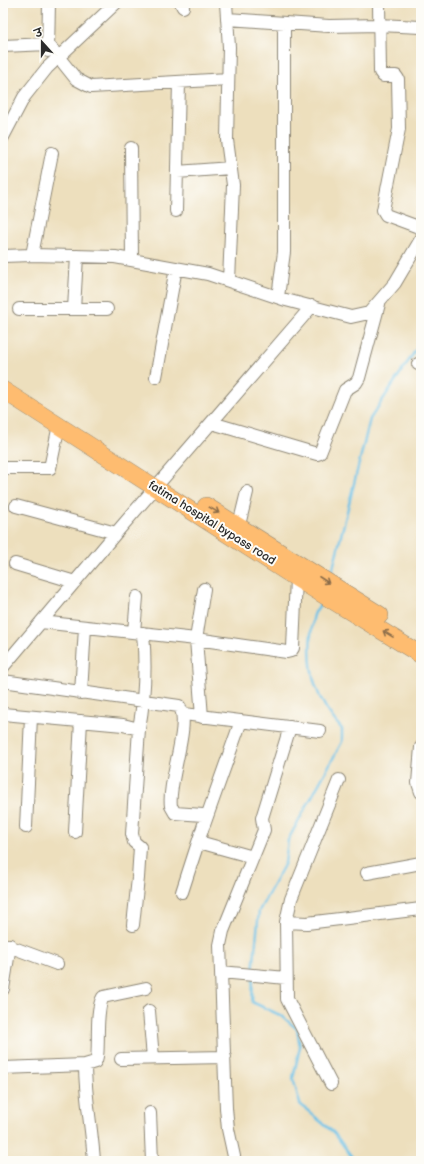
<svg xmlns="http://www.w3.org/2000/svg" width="424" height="1164" viewBox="0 0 424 1164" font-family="'Balsamiq Sans','Playpen Sans Deva',sans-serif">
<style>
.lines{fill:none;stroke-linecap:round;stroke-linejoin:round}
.stream{stroke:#69c0e6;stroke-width:2.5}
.minor-casing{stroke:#8c8574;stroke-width:14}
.highway-casing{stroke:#8c8574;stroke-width:18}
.minor{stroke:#fff;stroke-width:12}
.highway{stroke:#febc70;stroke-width:17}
.oneway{stroke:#8a6c4a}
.labels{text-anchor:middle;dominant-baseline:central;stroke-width:4;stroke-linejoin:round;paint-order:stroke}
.street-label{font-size:12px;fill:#2b2b2b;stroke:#fdfcf7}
</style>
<rect width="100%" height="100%" fill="#fdfcf7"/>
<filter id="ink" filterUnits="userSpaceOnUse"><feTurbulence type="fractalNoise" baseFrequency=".025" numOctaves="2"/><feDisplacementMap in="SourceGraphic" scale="8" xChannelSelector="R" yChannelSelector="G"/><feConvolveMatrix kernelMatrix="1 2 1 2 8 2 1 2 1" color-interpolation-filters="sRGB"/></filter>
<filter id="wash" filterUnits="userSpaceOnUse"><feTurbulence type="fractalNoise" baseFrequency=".012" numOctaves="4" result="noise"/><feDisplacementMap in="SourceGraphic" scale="16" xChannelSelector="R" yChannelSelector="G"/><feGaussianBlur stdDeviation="0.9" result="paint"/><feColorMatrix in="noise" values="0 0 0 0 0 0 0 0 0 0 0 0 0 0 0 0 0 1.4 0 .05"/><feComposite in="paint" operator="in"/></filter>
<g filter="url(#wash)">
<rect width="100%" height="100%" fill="#eddfbd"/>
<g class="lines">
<path class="stream" d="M332,577V572L370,419L421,342
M253,972L259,911L285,863L288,840L342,742V729C316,701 307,671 311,634C312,628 312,621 314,615C315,611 319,606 322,602
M253,979L252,1002L282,1016L297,1029L300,1047L293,1078L300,1104L334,1133L355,1161"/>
</g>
</g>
<g filter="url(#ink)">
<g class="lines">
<g class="minor-casing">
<path id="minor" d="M181,3L183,7
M226,3L229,47L227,140L233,185L229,281
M379,3L380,72L383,76H396L398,79L399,129L383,210L386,215L421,228
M227,19L329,26L379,25L421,27
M3,46L48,44L76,79L91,87L228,79
M48,51L49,3
M3,137L24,97L47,68L116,3
M131,148L132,260
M177,172L231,168
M176,211L179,82
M32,255L52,153
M3,256L32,255L115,257L208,274L286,300L351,317L369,313L395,283L421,239
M278,297L284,252V23
M19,309H107
M74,309L77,256
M418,364H421
M156,377L176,268
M212,423L317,454L320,453L345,390L356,383L359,378L379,304
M3,468H50L59,425
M16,506L116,533
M239,525L247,492
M15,564L75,582
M204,589L196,639L287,652L291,651L293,648L296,578
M41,622L196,639L202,717
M134,632L137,597
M3,667L116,533L312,306
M3,681L179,706C192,722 167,783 171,806L175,813L203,815L205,821L182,892
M81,693L85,627
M3,714L123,725L139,729L132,834L134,842L140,847L138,878L133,925
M184,714L320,731
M139,729C145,696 146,666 143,633
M421,747L418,783L421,792
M204,825L241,721
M26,827L31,717
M75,832L81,721
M199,842L253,857
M367,873L421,863
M286,922L307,923L421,909
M3,944L57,964
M221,972L286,978
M3,989L10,945
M149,1011L153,1058
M121,1059L225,1057
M85,1065L95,1062C101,1056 94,1012 103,997L146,988
M3,1068L85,1065C85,1097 92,1129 94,1161
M331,1084L287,999L286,922L291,899L339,780
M150,1113L152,1161
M235,1161L228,1129L226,1108L220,945L223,931L264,830L262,818L290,727"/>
</g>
<g class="highway-casing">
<path id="highway" d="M3,390L296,578L421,655
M206,506L380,615"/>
</g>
<use href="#minor" class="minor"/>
<use href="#highway" class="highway"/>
</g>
<defs><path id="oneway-shaft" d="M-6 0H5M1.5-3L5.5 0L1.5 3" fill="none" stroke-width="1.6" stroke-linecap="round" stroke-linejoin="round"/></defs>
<g class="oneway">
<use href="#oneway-shaft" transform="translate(214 510) rotate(31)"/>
<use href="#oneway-shaft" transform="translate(324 580) rotate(33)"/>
<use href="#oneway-shaft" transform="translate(388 634) rotate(-148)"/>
</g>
</g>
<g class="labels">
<g class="street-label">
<text transform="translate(212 523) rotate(32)">fatima hospital bypass road</text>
</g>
</g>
<rect width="424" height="1164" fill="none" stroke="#fdfcf7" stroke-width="16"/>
<g transform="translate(42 42) rotate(339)" stroke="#fdfcf7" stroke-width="3" paint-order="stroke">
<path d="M0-3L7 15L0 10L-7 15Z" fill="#2b2b2b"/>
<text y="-6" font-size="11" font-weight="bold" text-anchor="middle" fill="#2b2b2b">उ</text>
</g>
</svg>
